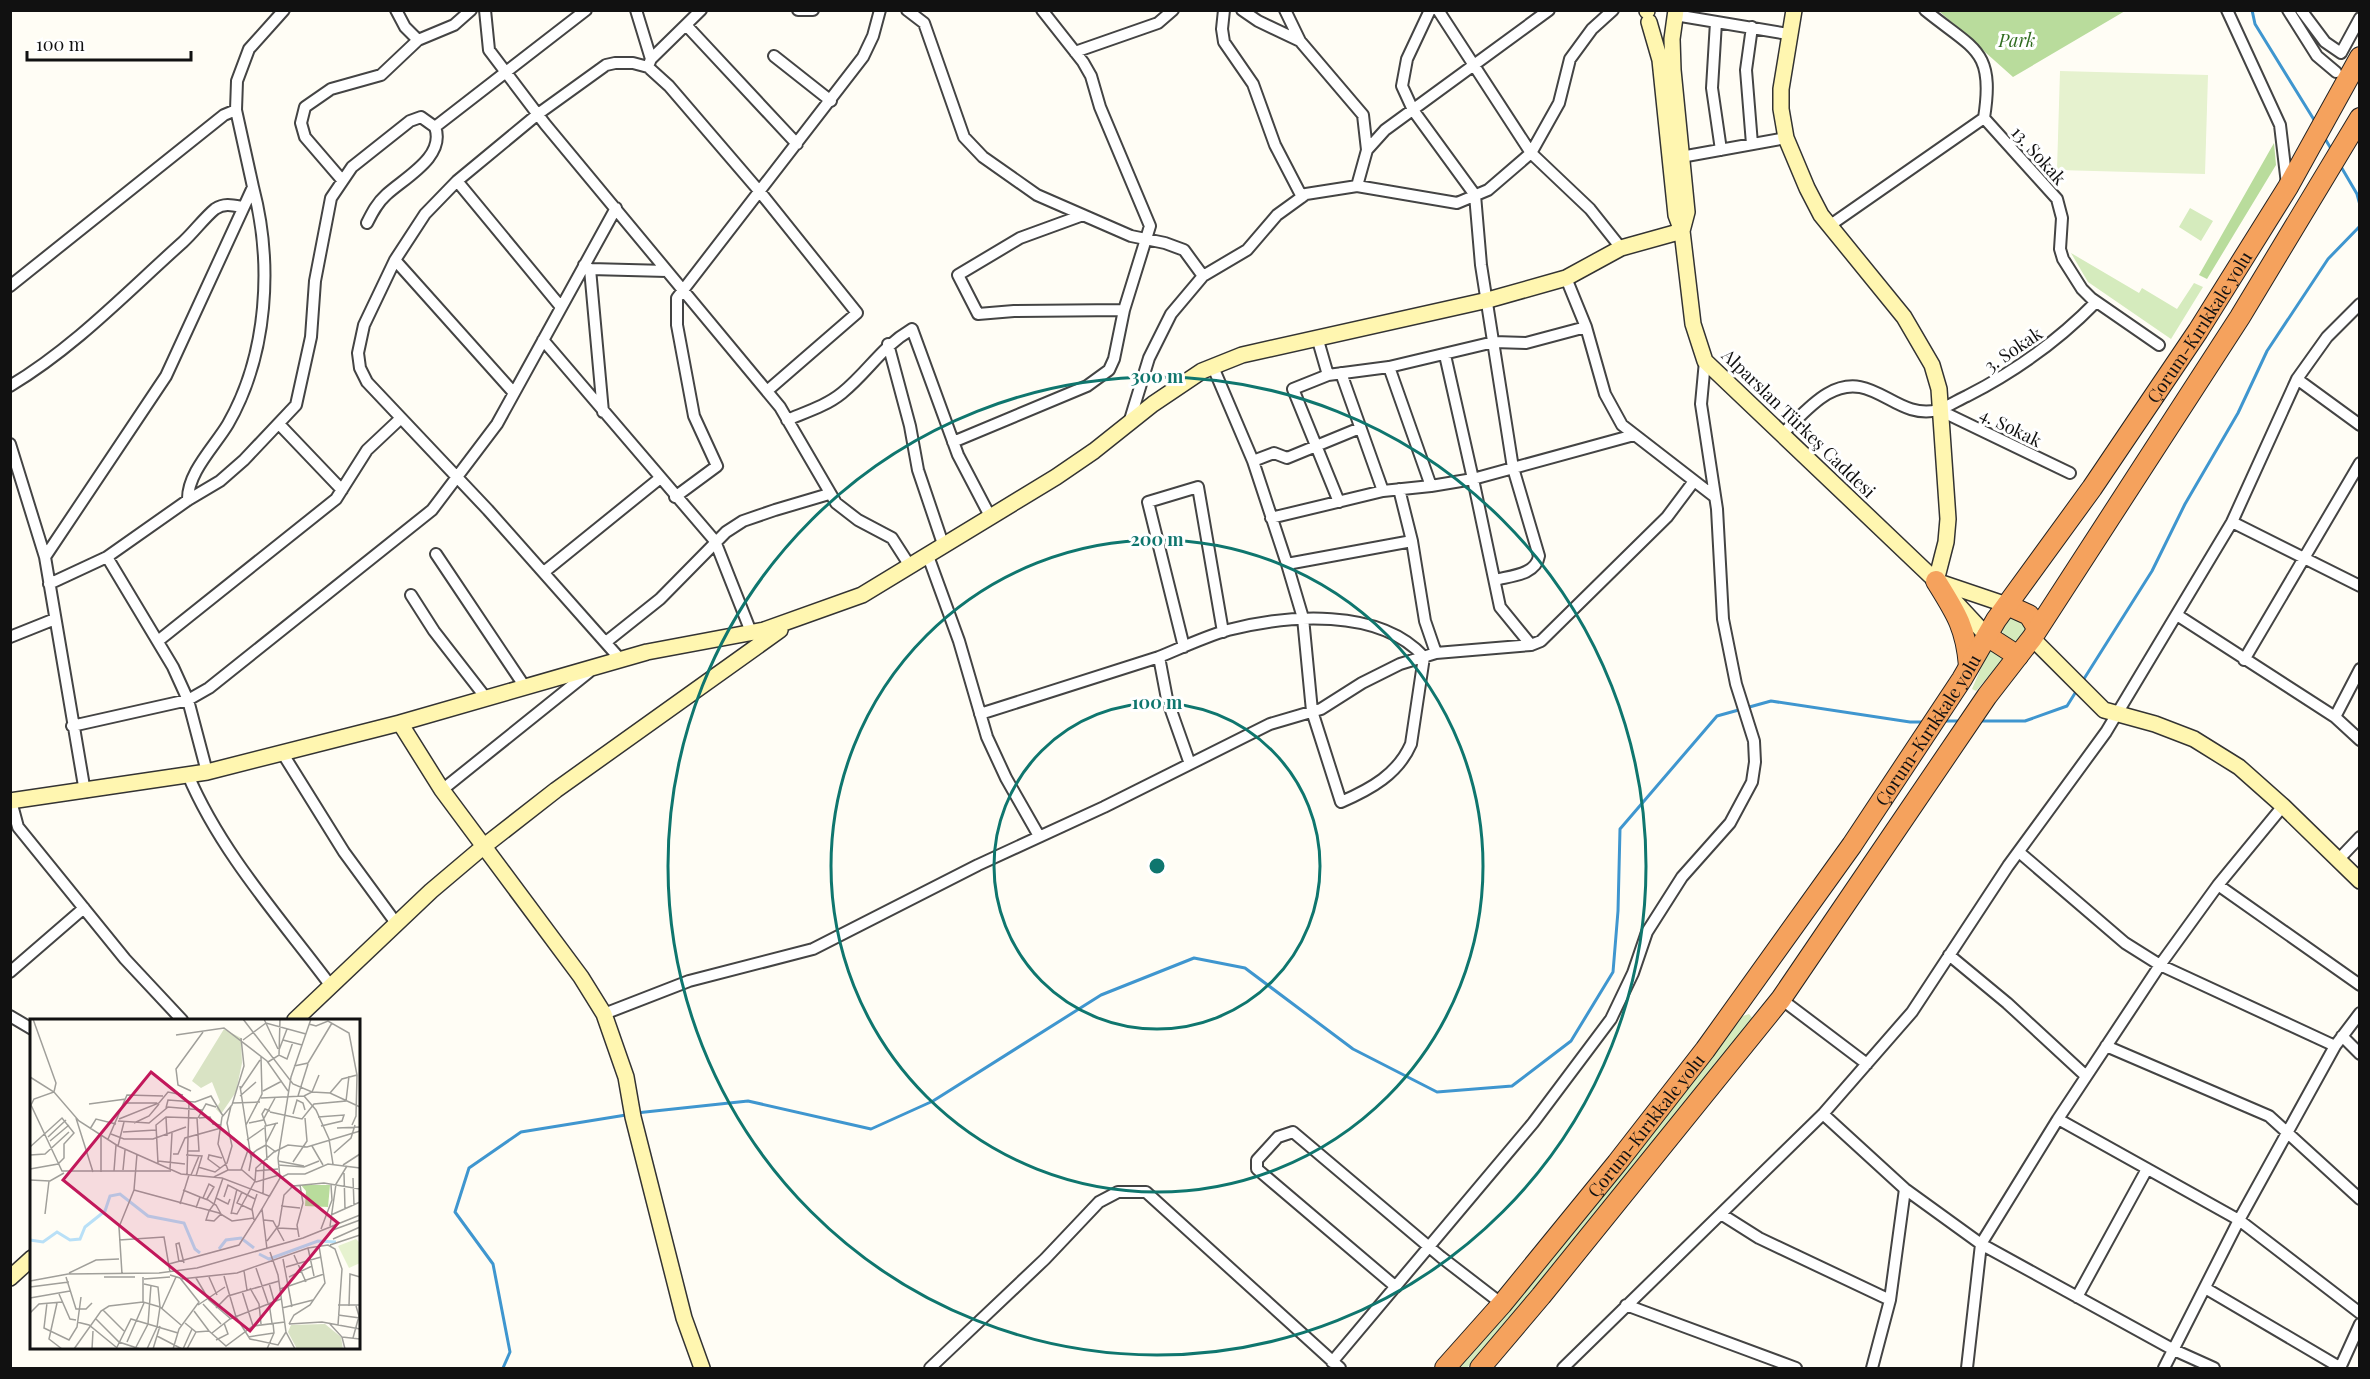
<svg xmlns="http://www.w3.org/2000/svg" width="2370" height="1379" viewBox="0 0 2370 1379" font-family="'Playfair Display',serif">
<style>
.green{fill:#d5ebbd}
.forest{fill:#b9dc9c}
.pitch{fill:#e6f2cf}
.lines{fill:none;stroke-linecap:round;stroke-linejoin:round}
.stream{stroke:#3f96cf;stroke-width:3}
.street-casing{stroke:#444;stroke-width:14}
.secondary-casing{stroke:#333;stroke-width:18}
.highway-casing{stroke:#222;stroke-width:22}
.street{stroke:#fff;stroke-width:10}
.secondary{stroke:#fff6b0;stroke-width:15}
.highway{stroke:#f5a25d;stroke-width:20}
.ring{fill:none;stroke:#0f766e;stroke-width:3}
.labels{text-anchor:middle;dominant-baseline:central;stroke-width:6;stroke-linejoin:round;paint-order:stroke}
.park-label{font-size:18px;font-style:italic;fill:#2f6b1f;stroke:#fff}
.street-label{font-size:18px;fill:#111;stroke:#fff}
.inset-river{fill:none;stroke:#b9e0f7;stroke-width:3}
.inset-road{fill:none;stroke:#a09f9a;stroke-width:1.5}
.view{fill:#c2185b;fill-opacity:0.15;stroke:#c2185b;stroke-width:3}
.inset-edge{fill:none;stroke:#111;stroke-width:3}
.centre{fill:#0f766e;stroke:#fff;stroke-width:3}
.ring-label{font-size:18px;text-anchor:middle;font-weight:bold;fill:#0f766e;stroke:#fff;stroke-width:6;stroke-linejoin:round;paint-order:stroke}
</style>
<rect width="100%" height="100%" fill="#fffdf5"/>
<path class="green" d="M2190,208L2213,221L2201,241L2179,227Z
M2071,253L2139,293L2142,288L2177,309L2194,283L2203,287L2171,339L2088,282Z
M2002 629a12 12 0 1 1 24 0a12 12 0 1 1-24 0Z
M1990,647L2005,657L1976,691L1972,689Z
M1749,1014L1754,1020L1506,1325L1467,1368H1455L1625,1167L1743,1016Z"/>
<path class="forest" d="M1939,11H2125L2013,77Z
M2274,143L2276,165L2207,279L2199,275Z"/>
<path class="pitch" d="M2060,71L2208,75L2205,174L2057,170Z"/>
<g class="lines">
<path class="stream" d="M2252,10L2255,24L2316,123
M2324,137L2333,152
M2340,165L2357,194L2360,205
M2082,682L2152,571L2185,504L2238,413L2267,351L2328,259L2360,226
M1942,721H1962
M1978,721H2025L2067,706L2077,690
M636,1113L748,1101L871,1129L933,1101L1101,995L1194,958L1245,968L1353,1049L1437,1092L1512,1086L1571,1041L1613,972L1618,911L1620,829L1717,716L1771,701L1910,722H1926
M503,1368L510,1352L493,1264L455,1212L469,1168L521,1132L626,1115"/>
<g class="street-casing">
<path id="street" d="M396,10L405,27L418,40
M485,10L489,50L545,124L780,407L836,503L858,520L892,538L910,566
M636,10L651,59L649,64
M798,10H813
M907,10L924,23L964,137L983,157L1037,195L1131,236L1165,243L1184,250L1203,276
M1224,10L1222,29L1224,42L1253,84L1275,145L1302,197
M1242,10L1258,21L1300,41
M1285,10L1300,41L1363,115L1367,150
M1430,10L1407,59L1402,86L1413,110L1475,195L1481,265L1513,468L1539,556C1536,575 1510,576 1495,580
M1438,10L1531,153L1590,209L1621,248
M1925,10C1974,50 1995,49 1984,118L2057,199L2062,218L2060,249L2063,259L2082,289L2091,298L2159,345
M2227,10L2280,125L2287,184
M2288,10L2317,56L2336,72
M2301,10L2325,42L2341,53L2360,18
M1675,15L1788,34
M1716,22L1712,88L1721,150
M686,25L797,144
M1752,27L1746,70L1752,144
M1075,52L1158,23L1173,10
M774,56L831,101
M651,59L701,10
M435,127L586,10
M1681,157L1786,138
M342,180L305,137L301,123L305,107L331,89L381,75L418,40L454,25L471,10
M457,181L561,307
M1357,186L1367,150L1385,130L1549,10
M1083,215L1020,238L958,275L978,314L1014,311L1124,310
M1829,226L1984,118
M395,260L514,393
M584,265L590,269L603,412
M590,269L667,271
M1566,278L1586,327L1605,394L1622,425L1715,497
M10,286L224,115L236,110
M1317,337L1328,375
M543,340L715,541L751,632
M888,344L910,426L918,470L944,547
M1445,355L1473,479L1634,435
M1389,367L1431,486L1473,479L1500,607L1531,645
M1341,373L1383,491
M2297,379L2360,425
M10,386C75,347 127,292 183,242C194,232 204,218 215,209C224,203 232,205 242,207
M1939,410L2070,473
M787,420C806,412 826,406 842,393C870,370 880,348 912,329L958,455L991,518
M1129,423L1149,358L1171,314L1203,276L1247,250L1277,215L1306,194L1357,186L1457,203L1488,190L1531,153L1559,103L1570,59L1592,29L1613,10
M279,424L342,490
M1782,434C1796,421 1810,404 1827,394C1873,367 1894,421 1938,410C1948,407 1958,400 1967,396C2016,371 2058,341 2096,302
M953,442L1087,386L1109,370L1114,359L1124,310L1150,226L1100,107L1091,76L1083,62L1042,10
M10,444L45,557L85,792
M1253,461L1274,453L1287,458L1360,428
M675,497L717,466L694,416L677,325V298L863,57L873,36L880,10
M188,500C187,473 215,446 228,424C268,354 273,263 253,187
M1339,502L1293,389L1328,375L1389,367L1494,342L1526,343L1586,327
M1271,518L1383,491L1431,486
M2232,522L2360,586
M1412,541L1425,621L1436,653
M436,554L525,687
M928,556L959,641L987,737L1006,778L1039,836
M45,557L166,376L253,187L236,110L237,81L249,49L284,10
M107,557L173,667L188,700L207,772
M1287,564L1412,541L1399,489
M544,572L659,479
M49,584L107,557L188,500L220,481L244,460L296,405L311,337L315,281L331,198L352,167L410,121L421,117L435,127C446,157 404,178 386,195C377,203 372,213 367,223
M411,595L434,631L486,698
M2177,615L2335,717L2360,740
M10,637L55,619
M158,641L336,499L367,450L401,418
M606,642L660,599L726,532L743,521L775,510L829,494
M1184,647L1148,502L1198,487L1223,632
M621,660L488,510L367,382L360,368L358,353L364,325L395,260L425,214L457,181L538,114L606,65L615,63H633L648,67L669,86L760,192L857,313L767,391
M2244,660L2360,463
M980,714L1159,657
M2335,717L2360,669
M72,726L188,700L209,688L432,510L497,424L616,208
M283,754L344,852L396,923
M1190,764L1167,699L1159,657C1181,648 1204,637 1228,630C1287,615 1379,607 1424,657L1411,744C1398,774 1371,789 1341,802L1312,711L1303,618L1287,564L1253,461L1213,367
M188,775C221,853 281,919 331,986
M442,790L589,672
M11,801L18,827L125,959L182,1020
M2019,852L2125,943L2160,965L2335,1046
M2339,859L2360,837
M2218,885L2360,985
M1949,955L2007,1003L2086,1076
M10,972L84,908
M1781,999L1867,1064
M604,1014L689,981L813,949L978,865L1104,807L1270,724L1321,709L1362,683L1400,664L1436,653L1531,645L1541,641L1667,517L1694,481
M10,1016L32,1029
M2342,1036L2360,1054
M2106,1046L2269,1116L2360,1199
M1823,1114L1905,1189L1981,1244L2174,1350L2214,1368
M2058,1119L2239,1220L2360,1313
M1721,1214L1759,1238L1890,1300
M1396,1287L1257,1169V1160L1278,1137L1293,1132L1441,1257L1502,1304
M2205,1288L2341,1368
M2077,1297L2147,1169
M1626,1305L1796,1368
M1332,1362L1533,1123L1611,1019L1633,973L1647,932L1682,877L1730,823L1752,782L1755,762L1754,741L1736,684L1723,619L1717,509L1701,404L1705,361
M930,1368L1045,1259L1099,1202L1118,1192H1146L1340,1368
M1563,1368L1823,1114L1912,1012L2008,866L2106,732L2232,522L2297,379L2327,337L2360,304
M1872,1368L1890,1300L1905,1189
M1967,1368L1981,1244L2058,1119L2160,965L2218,885L2283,806
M2164,1368L2239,1220L2335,1046L2360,1013
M2340,1368L2360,1324"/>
</g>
<g class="secondary-casing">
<path id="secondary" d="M1647,10V11
M1676,10L1672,39L1673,70L1687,212L1682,231
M1794,10L1781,89V109L1786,138L1807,188L1821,215L1904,317L1932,365L1939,389L1948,519L1946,542L1936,581
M1649,22L1660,60L1676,215L1682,231L1693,324L1705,361L1936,581L1987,636
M1939,582L2007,605
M2032,638L2104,710L2155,724L2194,739L2239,767L2283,806L2360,881
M400,723L442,790L581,977L604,1014L626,1077L633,1117L684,1318L702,1368
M10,801L207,772L400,723L647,652L764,630L862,595L1056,477L1094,451L1153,404L1202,371L1242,355L1488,300L1566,278L1621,248L1682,231
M295,1020L431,891L483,847L556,790L780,630
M10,1278L32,1258"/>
</g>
<g class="highway-casing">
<g id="highway">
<path d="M1936,581C1956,613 1966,628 1969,666"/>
<path d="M2007,605L2029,615L2037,628"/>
<path d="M1987,636L2018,656"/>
<path id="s1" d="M1445,1368L1502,1304L1617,1163L1705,1050L1852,845L1962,679L1996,620L2092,488L2198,331L2288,187L2360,57"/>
<path d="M1480,1368L1541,1296L1781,999L1987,696L2032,638L2240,317L2360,118"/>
</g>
</g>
<use href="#street" class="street"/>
<use href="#secondary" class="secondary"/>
<use href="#highway" class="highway"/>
</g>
<g class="ring">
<circle cx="1157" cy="866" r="163"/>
<circle cx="1157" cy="866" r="326"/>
<circle cx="1157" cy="866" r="489"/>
</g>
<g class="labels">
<g class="park-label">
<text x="2017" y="40">Park</text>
</g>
<g class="street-label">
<text transform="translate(2039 155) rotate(48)">13. Sokak</text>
<text stroke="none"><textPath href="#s1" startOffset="1287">Çorum-Kırıkkale yolu</textPath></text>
<text transform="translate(2013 349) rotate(-34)">3. Sokak</text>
<text transform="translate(1799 423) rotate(44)">Alparslan Türkeş Caddesi</text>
<text transform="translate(2011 427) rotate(26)">4. Sokak</text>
<text stroke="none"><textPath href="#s1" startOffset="801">Çorum-Kırıkkale yolu</textPath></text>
<text stroke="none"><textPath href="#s1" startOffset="315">Çorum-Kırıkkale yolu</textPath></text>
</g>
</g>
<g transform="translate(30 1019)">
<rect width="330" height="330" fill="#fffdf5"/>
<path d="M271,166H300L298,188L275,187L276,172Z" fill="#b9dc9c"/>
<path d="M194,10L211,19L212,44L206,73L191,95L186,90L190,83L182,63L171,69L162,62ZM295,305L311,318L313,330H267L258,313L261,306Z" fill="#d9e3c4"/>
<path d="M326,220L330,224V244L319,249L308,227Z" fill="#e6f2cf"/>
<path class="inset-river" d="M0,221L13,223L27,213L40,221L50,220L55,208L75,192L80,177L90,175L118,197L154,204L165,230L170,234M189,230L196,221L211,219L224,229M229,235L239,240L288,222L306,223"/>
<path class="inset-road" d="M3,0L26,64L24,73L4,80L1,86L32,152H141M213,0L263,65L282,73L300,74L330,88M234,0L248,30M279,5L286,7L298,2L319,14L327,56L326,97L322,106M146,16L194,9L237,42L258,72M213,21L236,4L276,15M253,21L272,26M249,31L257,10M249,36L250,0M238,43L249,36L257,40L263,23M264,47L278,44L302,4M0,58L24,73L49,102L88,127L151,155L192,159L239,177M210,67L221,139M211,69L230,41M161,72L148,66L146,50L173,13M233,72L252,62M300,74L312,60L327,56M210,77L226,63M268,77L278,45M274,77L286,91L299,120L303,145M231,79L274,77L282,73L289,56M95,84H127M203,84L230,83M59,85L96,80M136,89L138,81L165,83L181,77L193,97M240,93L272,100L284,85L316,82L319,57M263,95L267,81L273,84L275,91M136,98L137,117M288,98L314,96L312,102L291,107M46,99L63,153M168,99L176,85L186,88M169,99L180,98L183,105L191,106M89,100L129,84L138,73L153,76M88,102L119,104L138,88L172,91M104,104L119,97L129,85M219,104L233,101L245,79M216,106L232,75L231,38M236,106L232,95L235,90L240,92M307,109L330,108M60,110L66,100L86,105M93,113L126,111M81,115L94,120H123L156,108M71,117V153M18,118L36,101M78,120L97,76L133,77M217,121L234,109M20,122L39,106M236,123L235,107L248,104M88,127L94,103M282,127L293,146M0,128L32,99L44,114L34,125V139L28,145L0,150M304,134L321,119L325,106M143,135H148L155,119L191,109M0,136L15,135L39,113M156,136L172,137L166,157M237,141L236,124L246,104M128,142L155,145M248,142L274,147M263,143L277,122L275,99M128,144L126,106L136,98L167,99L169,132H157M248,146L274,148L289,142M313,146L330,135M168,148L185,153L197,144L202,127L197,104L201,87M190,149L178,140L179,136L192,139M140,150L142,114M93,151L95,131M198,151L188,125L192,98L202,86L214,47L211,19M211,151L218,131M84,152L86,126M219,152L222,135L227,131L236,126L246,133M225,152L248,150M314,154L315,190M157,155L159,84M161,156L169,137M184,158L198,151H212L226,163L249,156M250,159L248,139L261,58L281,0M323,159L324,186M0,161L20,162L34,154M104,171L189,194L202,202L224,199M153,171L170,178M212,173L207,184L222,191M233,175L234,144M194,178L198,166L225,180M239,178L250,159L258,155H275L298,145L330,149M173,179L179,165L184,168L177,180M186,179L198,185L200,180M150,185L159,156M251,187L270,189M166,189L170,178L178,181L184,185L186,186L191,195L184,202L176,201L179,192L184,185L186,179L193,159M202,194L207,195L225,162L226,149L244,133L258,126L277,128L330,112M15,195L19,162M201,195L207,170M301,196L330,183M224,201L222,190L227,175M234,201L243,202L254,222M300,207L306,165L317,147M248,209L267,210M291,210L302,181L301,166M300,212L330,201M269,218L267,206L273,184L270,166M303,220L330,208M89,221L134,218L140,253M237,222L249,206L254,176L263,167L294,164L330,170M300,226L330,216M278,229L284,257M237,230L232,190L240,176M240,233L248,256L256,313L265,330M264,236L276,263M253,240L262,288M149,243L146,225L149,224L154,244M139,245L209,226L232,190M256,248L291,238M226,249L238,284M214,252L217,271M39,254L66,241L89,240M92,255L89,208L104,171L107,135M140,256L150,259L169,283L149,310L143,330M194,257L206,298L220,320L248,326L256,313M36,258L46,290H56L62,284M74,258H105M113,258V283L130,288L151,306M179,258L187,276M259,258L282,247M166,259L179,281L201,300M114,260L140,258M151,260L207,254L278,229L298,226L305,230L312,250L308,306M0,262L38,255L129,254L167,249L273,219L330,196M239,264L244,282M114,265L128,268L130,288L127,308L117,330M0,268L39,263M220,269L229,285L231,305M250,270L294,255M212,272L223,307M29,275L40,300L46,301M0,279L40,272M17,284L14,309L39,321L47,308L51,278M27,284L19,320L32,330M239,284L242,304M173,285L191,305M168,286L195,268M308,286H330M319,287L320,255L330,258M132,289L146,258M186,289L198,277L249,262M252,289L283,281M73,291L94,312M164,292L179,312M0,294L9,285L32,283M308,296L330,299M66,300L89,323L110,330M47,303L59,306L86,328M155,304L166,313L179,312L196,327L223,307L255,303M299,304L312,318L315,330M259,305L264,296L280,286L295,264L289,227M259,305L292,303L330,310M182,314L200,300L251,280M127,317L152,330M218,318L244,314M312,318L330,320M323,319L329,297L326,287M186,321L198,315L194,304M97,323L114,284M44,330L71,292L79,287L113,283M62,330L63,312M86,330L101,300L148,314M105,330L118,305L121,266M123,330L130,307M153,330L162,310M157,330L166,313M237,330L244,314L243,304"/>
<path class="view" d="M121,53L308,204L220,312L33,161Z"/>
<rect width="330" height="330" class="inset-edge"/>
</g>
<circle cx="1157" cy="866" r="9" class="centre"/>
<g class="ring-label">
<text x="1157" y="383">300 m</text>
<text x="1157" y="546">200 m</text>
<text x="1157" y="709">100 m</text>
</g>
<rect width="2370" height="1379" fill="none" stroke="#111111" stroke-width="24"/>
<path d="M27 51v9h164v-9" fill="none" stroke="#111111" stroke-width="3"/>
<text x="36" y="51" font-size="18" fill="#111111" stroke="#ffffff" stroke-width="4.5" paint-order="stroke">100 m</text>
</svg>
